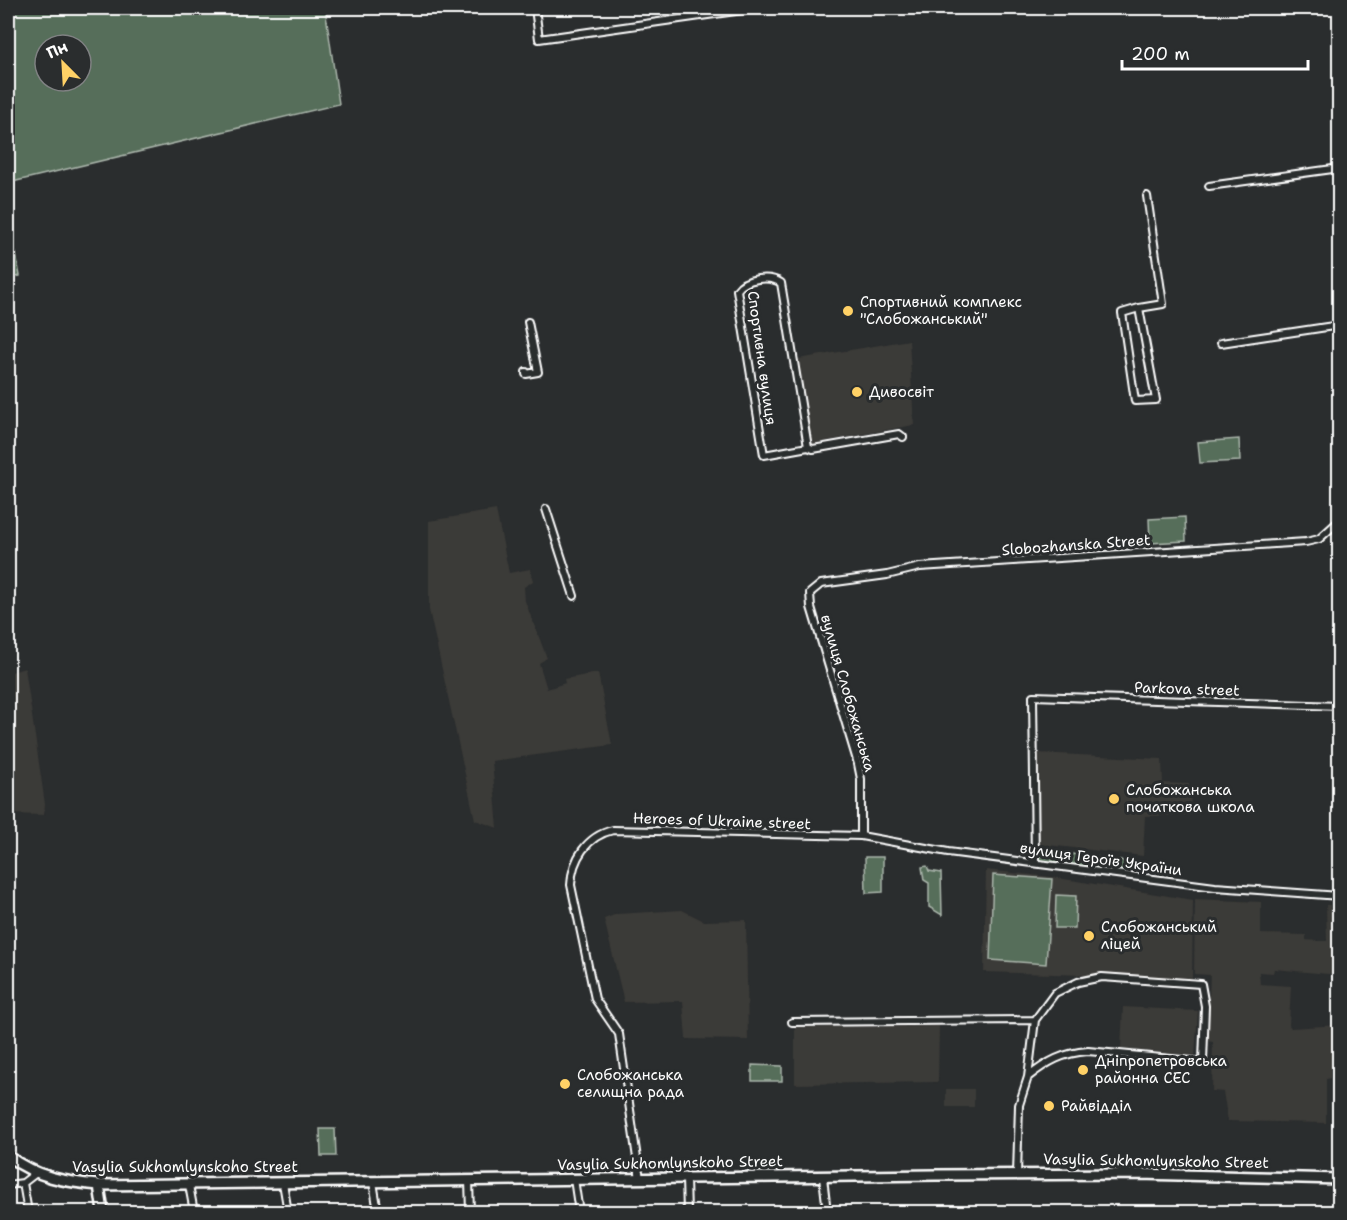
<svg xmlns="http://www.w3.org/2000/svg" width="1347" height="1220" viewBox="0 0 1347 1220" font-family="'Shantell Sans',sans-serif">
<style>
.built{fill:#3b3a37}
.green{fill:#576e5a;stroke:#abb6ac;stroke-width:1.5;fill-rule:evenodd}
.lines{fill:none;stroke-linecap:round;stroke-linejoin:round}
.street-casing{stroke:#fff;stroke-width:10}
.secondary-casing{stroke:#fff;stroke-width:14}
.street{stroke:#2a2d2e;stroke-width:6}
.secondary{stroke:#2a2d2e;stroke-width:9}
.poi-dot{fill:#ffd166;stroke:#2a2d2e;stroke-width:2}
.labels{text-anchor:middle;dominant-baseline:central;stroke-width:6;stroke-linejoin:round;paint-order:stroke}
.poi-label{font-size:15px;fill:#fff;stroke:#2a2d2e;text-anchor:start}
.street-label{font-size:15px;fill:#fff;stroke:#2a2d2e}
</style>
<rect width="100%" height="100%" fill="#2a2d2e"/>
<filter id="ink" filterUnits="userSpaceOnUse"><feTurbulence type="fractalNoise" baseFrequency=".0167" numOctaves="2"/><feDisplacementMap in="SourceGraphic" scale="12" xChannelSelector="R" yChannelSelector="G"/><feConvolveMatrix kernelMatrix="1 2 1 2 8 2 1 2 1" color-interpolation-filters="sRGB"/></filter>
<g filter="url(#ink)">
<path class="built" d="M909,340L914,425L810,444L798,359Z
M496,510L509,573L530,569L533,581L524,587L525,601L547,658L539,663L547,689L565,683L564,679L598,673L612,745L492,761L498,828L475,820L429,610V521Z
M25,668L45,804L44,815L8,814V673Z
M1037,753L1162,759L1163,783L1189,784L1192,815L1145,816L1143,856L1039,844Z
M986,870L1052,877L1193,900L1192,978L984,972Z
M1195,899L1261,902V934L1306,935V940L1318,941H1327L1326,905H1339V975L1274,969L1273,973L1259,972L1260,984L1291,986L1289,1025L1291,1028L1339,1025V1071L1332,1072L1331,1078L1326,1079V1123L1228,1121L1223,1092L1212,1091L1213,1042L1207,1041L1210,975L1194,974Z
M682,910L704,921L746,920L748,1040L686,1039L683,1001L624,1002L604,919L617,914Z
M1123,1007L1198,1011L1195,1056L1121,1049Z
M939,1026L938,1082L795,1084V1027Z
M1339,1087V1121H1334L1332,1096H1336L1335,1091Z
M946,1089H974V1107H946Z"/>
<path class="green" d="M15,8H325L339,104L8,183V33ZM45,45H81V81H45Z
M8,210L20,276L8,279Z
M1239,439L1240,461L1200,463L1198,442Z
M1185,517L1186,541L1150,543L1149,519Z
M1040,850L1102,858L1101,869L1039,860Z
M865,857H883V892L866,893Z
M1107,859L1121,860L1129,866L1120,872L1105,868Z
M927,866L929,871L941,873L942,915L929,907V883L924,880L922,867Z
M993,875L1052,879L1046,964L990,960Z
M1056,895L1076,896L1075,928H1055Z
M752,1065L782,1066V1081H752Z
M320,1129H335L336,1156H321Z"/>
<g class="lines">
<g class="street-casing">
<path id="street" d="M535,8L539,39L757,8
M1209,186L1340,168
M1139,308L1122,313L1135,401L1156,400L1139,308L1163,304L1147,196
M1221,343L1340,325
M526,372V374L538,372L528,322
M808,447L764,455L737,290C745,278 770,275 781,283L808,447L813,449L899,434L903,437
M546,509L574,596
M1033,696L1340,706
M1033,696L1035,862
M861,836V779L858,764L811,607L810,593L821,584L887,575L920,567L1306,542L1319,539L1340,520
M792,1022L1035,1020
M1017,1175L1019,1105L1028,1077L1035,1020L1055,993L1078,982L1102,977L1201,984L1205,1006L1203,1062L1088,1051C1063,1053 1048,1061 1028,1077
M823,1177L827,1212
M574,1179L579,1212
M640,1179L619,1034L595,999L571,885C572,859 587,836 613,830L861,836L948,852L1215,887L1340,896
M686,1179L687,1212
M469,1180L470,1212
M373,1182L378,1212
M23,1183L28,1212
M283,1183L288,1212
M8,1185L23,1183L36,1173
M189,1185L194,1212"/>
</g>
<g class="secondary-casing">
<path id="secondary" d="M8,1156C36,1177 64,1182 99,1185L936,1175L1139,1174L1340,1179
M99,1185L103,1212"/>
</g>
<use href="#street" class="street"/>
<use href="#secondary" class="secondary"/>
</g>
</g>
<g class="poi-dot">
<circle cx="848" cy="311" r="6"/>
<circle cx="857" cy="392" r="6"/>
<circle cx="1114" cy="799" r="6"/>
<circle cx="1089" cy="936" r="6"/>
<circle cx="1083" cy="1070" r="6"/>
<circle cx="565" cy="1084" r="6"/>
<circle cx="1049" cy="1106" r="6"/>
</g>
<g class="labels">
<g class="poi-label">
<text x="860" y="302">Спортивний комплекс<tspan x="860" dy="17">"Слобожанський"</tspan></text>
<text x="869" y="392">Дивосвіт</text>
<text x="1126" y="790">Cлобожанська<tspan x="1126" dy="17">початкова школа</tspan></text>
<text x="1101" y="927">Слобожанський<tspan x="1101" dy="17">ліцей</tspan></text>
<text x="1095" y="1061">Дніпропетровська<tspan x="1095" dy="17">районна СЕС</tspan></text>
<text x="577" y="1075">Слобожанська<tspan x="577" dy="17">селищна рада</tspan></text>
<text x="1061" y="1106">Райвідділ</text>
</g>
<g class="street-label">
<text transform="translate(762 358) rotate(82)">Спортивна вулиця</text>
<text transform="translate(1076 545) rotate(-4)">Slobozhanska Street</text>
<text transform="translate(1187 689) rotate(2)">Parkova street</text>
<text transform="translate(848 693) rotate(74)">вулиця Слобожанська</text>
<text transform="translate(722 821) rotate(2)">Heroes of Ukraine street</text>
<text transform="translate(1101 859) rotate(8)">вулиця Героїв України</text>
<text transform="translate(1156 1161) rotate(1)">Vasylia Sukhomlynskoho Street</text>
<text transform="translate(670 1163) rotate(-1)">Vasylia Sukhomlynskoho Street</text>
<text x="185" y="1167">Vasylia Sukhomlynskoho Street</text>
</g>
</g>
<rect width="1347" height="1220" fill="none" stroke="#2a2d2e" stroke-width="30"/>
<rect x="15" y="15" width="1317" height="1190" fill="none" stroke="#fff" stroke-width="2" filter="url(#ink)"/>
<g transform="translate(63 63) rotate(336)"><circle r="28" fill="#2a2d2e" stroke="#7f8182" stroke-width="1.5"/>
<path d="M0-4.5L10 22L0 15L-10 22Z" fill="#ffd166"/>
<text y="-9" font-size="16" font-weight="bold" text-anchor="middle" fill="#ffffff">Пн</text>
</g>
<path d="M1122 60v9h186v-9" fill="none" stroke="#ffffff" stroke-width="3"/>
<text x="1131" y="60" font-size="18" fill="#ffffff" stroke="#2a2d2e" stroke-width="4.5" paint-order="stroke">200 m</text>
</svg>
